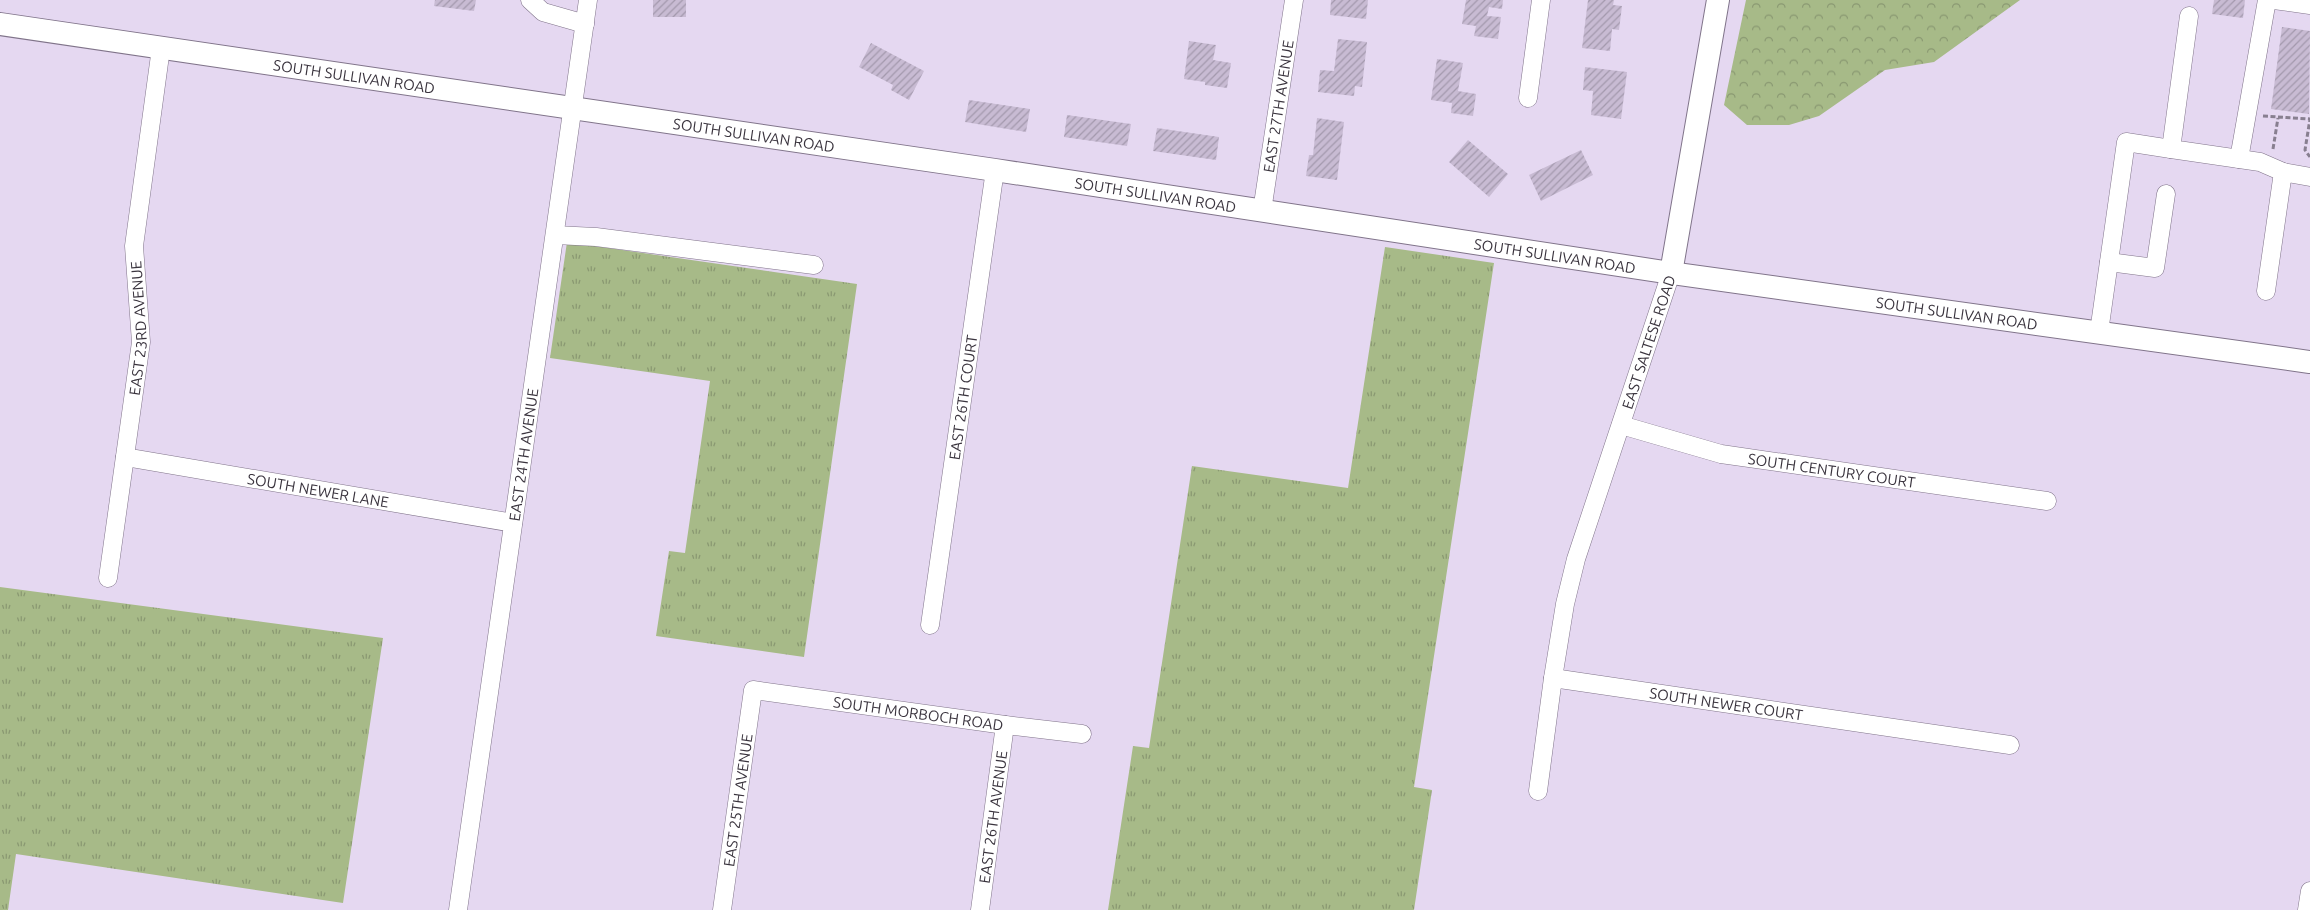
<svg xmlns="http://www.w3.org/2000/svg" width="2310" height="910" viewBox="0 0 2310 910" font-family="Ubuntu,sans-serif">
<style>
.grass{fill:url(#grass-tufts)}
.forest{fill:url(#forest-crowns)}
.building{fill:url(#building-hatch)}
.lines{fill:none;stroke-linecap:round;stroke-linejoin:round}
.minor-casing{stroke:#80748a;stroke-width:19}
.major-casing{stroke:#80748a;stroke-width:24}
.path{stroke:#887f90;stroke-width:3;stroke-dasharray:5 2.5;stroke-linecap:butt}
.minor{stroke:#fff;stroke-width:18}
.major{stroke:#fff;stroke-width:22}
.labels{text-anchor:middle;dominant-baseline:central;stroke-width:5;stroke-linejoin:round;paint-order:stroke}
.street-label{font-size:15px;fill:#3a343e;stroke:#f3e5fe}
</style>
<defs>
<pattern id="grass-tufts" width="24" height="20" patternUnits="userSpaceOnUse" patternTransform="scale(1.25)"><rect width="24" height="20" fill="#a7ba88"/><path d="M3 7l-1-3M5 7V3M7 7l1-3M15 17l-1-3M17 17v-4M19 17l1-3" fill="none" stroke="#899871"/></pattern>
<pattern id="forest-crowns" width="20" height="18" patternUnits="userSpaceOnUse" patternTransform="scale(1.25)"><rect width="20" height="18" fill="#a7ba88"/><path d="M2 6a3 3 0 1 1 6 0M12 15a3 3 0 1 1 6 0" fill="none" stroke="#899871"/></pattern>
<pattern id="building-hatch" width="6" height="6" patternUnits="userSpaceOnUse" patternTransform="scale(1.25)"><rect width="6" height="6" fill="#c8bbd3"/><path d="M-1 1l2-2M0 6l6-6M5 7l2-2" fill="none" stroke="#a399ad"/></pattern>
</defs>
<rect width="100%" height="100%" fill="#e5d8f1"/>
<path class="grass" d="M567,242L857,284L804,657L656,636L669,551L685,553L710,381L550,358Z
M1385,247L1494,263L1414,787L1432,790L1414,910H1108L1133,746L1149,748L1192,466L1348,488Z
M0,587L383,638L343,903L16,854L8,910H0Z"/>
<path class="forest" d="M1746,0H2020L1934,62L1885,70L1819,116L1789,125H1747L1724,105Z"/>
<path class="building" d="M435,0H476L474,11L434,6Z
M653,0H686V17H653Z
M1331,0H1368L1366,19L1330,15Z
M1466,0H1503L1502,9L1489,7L1487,16L1501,17L1498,39L1474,36L1476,26L1462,24Z
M1588,0H1614L1613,5L1622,6L1619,30L1612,29L1610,51L1582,48Z
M2214,0H2245L2243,18L2212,14Z
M2282,27L2310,31L2309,114L2271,109Z
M1338,39L1367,42L1362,87L1355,86L1354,96L1318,92L1320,70L1334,71Z
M1189,41L1216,45L1213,60L1231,63L1227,88L1205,85V82L1184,79Z
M871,43L924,71L909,100L891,90L893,85L859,67Z
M1437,59L1463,63L1458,91L1476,94L1473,116L1451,113L1452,103L1431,100Z
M1585,67L1627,72L1621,119L1591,115L1593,91L1583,90Z
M969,100L1030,109L1026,132L965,122Z
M1067,115L1131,124L1127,146L1064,137Z
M1317,118L1344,122L1337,180L1306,176L1309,155H1313Z
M1157,128L1219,137L1216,160L1153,151Z
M1468,140L1508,174L1489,197L1449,162Z
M1581,150L1593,175L1541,201L1529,175Z"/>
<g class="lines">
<g class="minor-casing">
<g id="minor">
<path d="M530,0L543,12L585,24"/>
<path d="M2274,0L2310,5"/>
<path d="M2189,16L2171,149L2260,162L2283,172"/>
<path d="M1528,98L1541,0"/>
<path d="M2239,159L2267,0"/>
<path id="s1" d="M1262,211L1294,0"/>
<path d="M555,235L596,237L814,265"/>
<path d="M2109,262L2155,268L2166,194"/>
<path d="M2266,291L2283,172L2310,177"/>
<path d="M2099,332L2126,142L2171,149"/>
<path id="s2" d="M1621,425L1721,454L2047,501"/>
<path id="s3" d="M125,457L513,523"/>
<path id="s4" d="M108,578L141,342L134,246L161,48"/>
<path id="s5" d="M930,625L995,170"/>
<path id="s6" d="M1553,678L1565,604L1576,559L1671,273"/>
<path id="s7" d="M1538,791L1553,678L2010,745"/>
<path id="s8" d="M458,910L588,0"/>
<path id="s9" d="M722,910L753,690L1005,725L1082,734"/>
<path id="s10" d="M980,910L1005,725"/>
<path d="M2307,910L2310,891"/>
</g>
</g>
<g class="major-casing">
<g id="major">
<path id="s11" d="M0,24L995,170L1671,273L2310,362"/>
<path d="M1671,273L1718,0"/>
</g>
</g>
<path class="path" d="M2263,116L2310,119L2305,150L2310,157
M2273,149L2278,118"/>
<use href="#minor" class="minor"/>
<use href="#major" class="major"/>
</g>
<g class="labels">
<g class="street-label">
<text stroke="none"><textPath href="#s11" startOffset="358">SOUTH SULLIVAN ROAD</textPath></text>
<text stroke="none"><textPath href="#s1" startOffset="106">EAST 27TH AVENUE</textPath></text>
<text stroke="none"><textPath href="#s11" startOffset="762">SOUTH SULLIVAN ROAD</textPath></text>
<text stroke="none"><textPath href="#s11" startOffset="1168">SOUTH SULLIVAN ROAD</textPath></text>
<text stroke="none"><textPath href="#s11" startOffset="1572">SOUTH SULLIVAN ROAD</textPath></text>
<text stroke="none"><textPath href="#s11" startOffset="1978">SOUTH SULLIVAN ROAD</textPath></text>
<text stroke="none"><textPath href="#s4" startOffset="252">EAST 23RD AVENUE</textPath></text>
<text stroke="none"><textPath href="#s6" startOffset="350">EAST SALTESE ROAD</textPath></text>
<text stroke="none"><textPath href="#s5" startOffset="230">EAST 26TH COURT</textPath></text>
<text stroke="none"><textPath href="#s8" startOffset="460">EAST 24TH AVENUE</textPath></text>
<text stroke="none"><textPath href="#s2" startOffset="216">SOUTH CENTURY COURT</textPath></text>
<text stroke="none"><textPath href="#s3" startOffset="196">SOUTH NEWER LANE</textPath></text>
<text stroke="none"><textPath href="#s7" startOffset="289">SOUTH NEWER COURT</textPath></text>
<text stroke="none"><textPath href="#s9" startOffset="389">SOUTH MORBOCH ROAD</textPath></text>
<text stroke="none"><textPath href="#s9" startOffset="111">EAST 25TH AVENUE</textPath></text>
<text stroke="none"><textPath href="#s10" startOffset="94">EAST 26TH AVENUE</textPath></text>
</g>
</g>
</svg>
